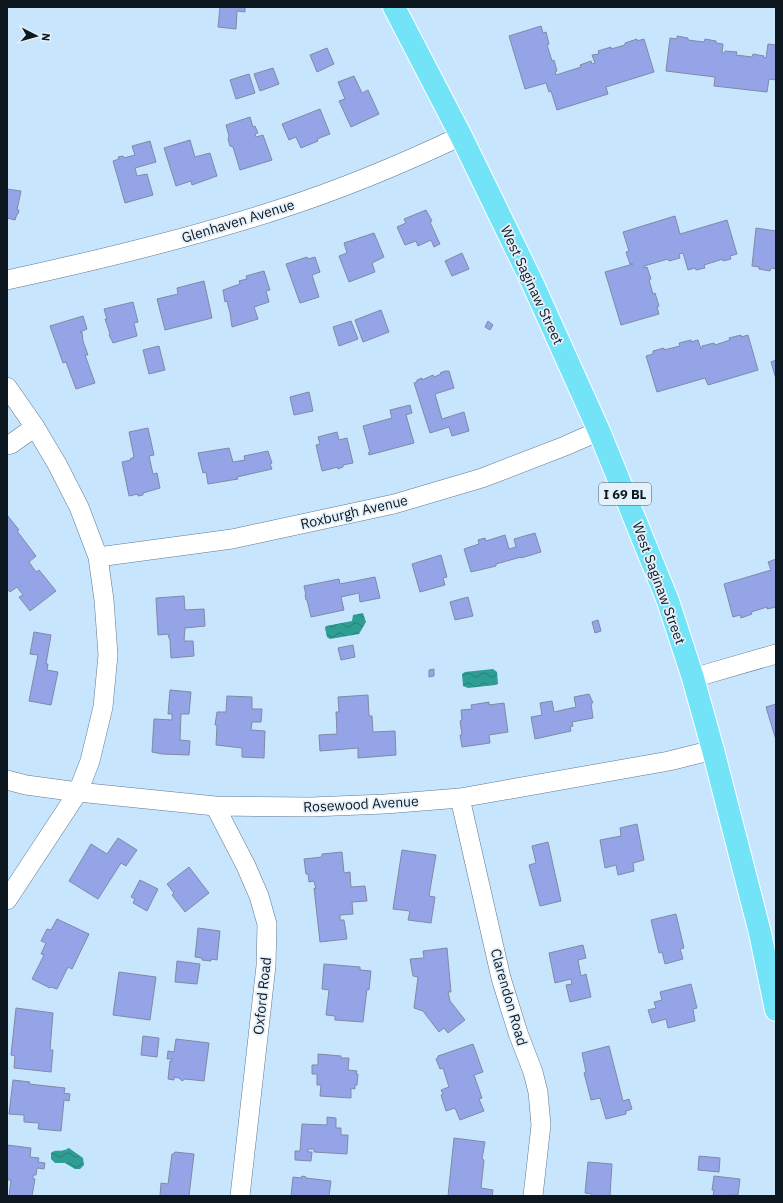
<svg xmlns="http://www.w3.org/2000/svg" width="783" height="1203" viewBox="0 0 783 1203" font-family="'IBM Plex Sans',sans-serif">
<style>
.water{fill:url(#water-waves)}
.building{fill:#94a4e7;stroke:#8189a7}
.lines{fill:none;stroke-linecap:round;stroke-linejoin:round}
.minor-casing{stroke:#5f7990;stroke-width:20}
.major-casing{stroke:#fff;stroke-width:24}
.minor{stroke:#fff;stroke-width:19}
.major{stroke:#73e4f8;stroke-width:22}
.labels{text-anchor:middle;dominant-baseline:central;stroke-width:3.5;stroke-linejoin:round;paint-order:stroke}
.shield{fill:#e4f0fa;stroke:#4e5861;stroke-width:1}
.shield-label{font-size:13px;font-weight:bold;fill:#0d1720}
.street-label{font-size:14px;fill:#0d1720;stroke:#e4f0fa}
</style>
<defs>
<pattern id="water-waves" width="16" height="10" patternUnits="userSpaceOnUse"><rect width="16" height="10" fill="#2e9e94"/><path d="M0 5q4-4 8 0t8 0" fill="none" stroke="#268078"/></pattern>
</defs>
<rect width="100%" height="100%" fill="#c8e5fe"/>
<path class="water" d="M363,613L366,622L359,634L330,639L327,637L325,628L326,626L352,621L353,615Z
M493,669L497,672L498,684L495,685L468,688L463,686L462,674L465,672Z
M69,1148L83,1158L84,1165L80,1169H75L65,1163H55L51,1159V1153C55,1149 59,1152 64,1150C66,1150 68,1148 69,1148Z"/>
<path class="building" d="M220,7H245V12L237,11L236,29L218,27Z
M541,26L543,33L546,32L549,44L547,45L552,61L554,60L557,71L555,72L556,75L581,67L580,65L591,61L592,64L595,63L592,55L599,54L598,51L611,47V49L625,45V43L637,39V41L644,39L654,72L606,87L608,94L557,110L551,91L549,92L546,83L525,89L509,36Z
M677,36L688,38V40L704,42L705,39L716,41V43L723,44L722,53H725V51L737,52L736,55L752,57L753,54L764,56L763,57L766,58L768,44L775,45L776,42V80L769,79L767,92L714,86L715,77L666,71L670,38L677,39Z
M327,48L334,64L317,72L310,55Z
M273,68L279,84L260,91L254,74Z
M249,74L255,93L236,99L230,80Z
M354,76L362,93L368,90L379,114L351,127L339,101L345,99L338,82Z
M320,109L330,134L317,139L318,141L301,148L296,137L289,140L282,124Z
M250,117L253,127L255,126L258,133L255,134L256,137L263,135L272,160L240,170L233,147L230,146L228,139L229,136L226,125Z
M190,140L195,157L210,153L217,176L192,185L191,181L176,186L164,148Z
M150,141L156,162L135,168L137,176L147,174L153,195L125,203L113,161L119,159L118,157L123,156L124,158L135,155L132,146Z
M7,189L21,191L17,210H19L18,214H17L15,220L7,218Z
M426,210L432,221L430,222L440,244L434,247L431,240L418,246L416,241L405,245L397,227L406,223L404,219Z
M675,216L680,234L727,220L737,254L730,256L731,259L723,261V259L704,265L705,268L696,270L695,268L688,270L683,253L679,254L680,258L669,261L668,259L644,266V268L647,267L651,279L649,280L653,294L655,293L659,306L657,307L659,314L621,325L605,272L633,264H630L626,252L629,251L623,232Z
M756,228L776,231V269L771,268L770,271L759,269V267L752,266Z
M374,233L384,257L372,263L375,272L349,282L339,256L347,253L344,243Z
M462,253L469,269L452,276L445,261Z
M307,257L308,259L315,257L320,272L312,275L319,297L300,303L286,264Z
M264,271L270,290L266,291L269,302L254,307L258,319L232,327L230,313L227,301L225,302L223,290L240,284L239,281L247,279L246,276Z
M204,281L212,318L165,330L157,299L178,294L177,288Z
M133,302L138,322L134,323L137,336L113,343L109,335L110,334L105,319H107L104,309Z
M381,310L389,332L363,342L355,320Z
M83,316L87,329L80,332H82L83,341L88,355H85L95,383L76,389L66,362L63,363L50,326Z
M351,321L358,339L339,346L333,327Z
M488,321L493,325L490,330L485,327Z
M741,335V337L748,335L758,370L708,385L705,378L657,392L646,356L653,354V351L664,348V350L680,346L679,343L691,340V342L698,340L701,349L702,348V346L714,343L715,345L730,340L729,338Z
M159,346L165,370L149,374L143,350Z
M776,360V379L771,362Z
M445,371H449L454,388L435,394L442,419L464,412L469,431L452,436L449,427L430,433L414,383L417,382V380L422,378V380L433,375L434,377L441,374L440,373Z
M309,392L313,411L294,415L290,397Z
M410,405L412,413L406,415L414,443L369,455L368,453L370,452L363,426L392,418L390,410Z
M148,428L154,455L149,456L153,474L157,473L160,488L143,493V495L138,496V494L129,496L122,462L131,460L130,459L134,457L129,432Z
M337,432L339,440L347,438L353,463L343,465V467L338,469V467L322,471L316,445L320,444L318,437Z
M229,448L233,462L245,460L244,456L268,451L272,463L270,464L272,469L237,477L238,479L208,484L206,472L203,473L198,453Z
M7,515L19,530L17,531L36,556L29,562L36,572L39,570L56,591L30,611L19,597L23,595L17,587L10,592L7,589Z
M535,533L541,552L521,558V557L496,564V566L471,572L464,549L479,544L478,540L485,538L486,541L505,535L509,549L516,547L514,539Z
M441,555L447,577L443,578L445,585L420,592L412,564Z
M776,559V607L767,609V607L751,612L752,614L741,618L740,615L733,617L724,584L771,570L768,562Z
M375,577L380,598L360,602L359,593L341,597L344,610L311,617L307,600H306L305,595H306L304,586L339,579L340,584Z
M184,596L185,610L204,609L205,626L185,628L184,641H193L194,656L171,658L170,640L168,636L170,634L158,635L156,598Z
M468,597L473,616L455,620L450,602Z
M598,620L601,631L595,633L592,622Z
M34,632L51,635L46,664H48L47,670L58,672L51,705L29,701L38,655L30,654Z
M353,645L355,657L341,660L338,648Z
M434,669V676L429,677V670Z
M170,690L191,692L189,714H181L180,740L190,741L189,755L162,754L152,752L154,719L172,720V714H168Z
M589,694L593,703H591L593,718L572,722L573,726L570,727L571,731L535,739L531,717L542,715L540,703L552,701L554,712L576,707L574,697Z
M368,695L369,716H372L373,732L395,731L396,755L358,758V748L320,751L319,735L337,734L336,712H339L338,697Z
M227,696L252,697V709H262L261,722H252L251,730L265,731L264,758L242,757V748L216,745L217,725H215L217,712H226Z
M489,702V705L504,703L508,732L489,735L490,743L462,747L460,735H462L460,721L462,720L461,710L472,709L471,705Z
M776,704V740L766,707Z
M637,824L644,860L633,863L634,871L618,875L616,865L605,868L600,840L621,836L620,828Z
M118,838L137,850L126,866L121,863L98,899L69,881L91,844L107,854Z
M548,842L561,901L540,906L529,865L536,863L532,846Z
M402,850L436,855L429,896L435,897L431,923L408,920L410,911L393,909Z
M342,852L344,873L350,872L351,887L365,886L367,901L352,902L353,914L340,915V920H344L347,939L320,942L314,888L316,889L314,881L309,882L308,874H306L304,859L322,857V854Z
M189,867L209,893L185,912L172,895L174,893L167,884Z
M140,880L158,889L147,911L133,903L135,899L131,897Z
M676,914L684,948L680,949L683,959L665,964L662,952L659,953L651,920Z
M57,919L89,934L72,969L68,967L57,989L51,987L50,988L32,979L44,955L41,954L46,943L41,941L47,929L51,930Z
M198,928L220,931L217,960L211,959V961L202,960V958L195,957Z
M583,945L586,958L578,960L581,976L586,974L591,997L570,1002L566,985L572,984L571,979L555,983L549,953Z
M447,948L451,992H448L450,1001L465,1020L448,1033L444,1028L439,1032L423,1011L414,1008L418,977L413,976L410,959L424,958L423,951Z
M177,961L200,964L197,984L175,982Z
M324,964L360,967V970L371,971L369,990L367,989L363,1022L335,1020V1016L326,1015L329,990L322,989Z
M119,972L156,977L150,1020L113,1015Z
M691,984L697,1008L693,1009L695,1021L668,1028L666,1019L652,1023L648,1010L656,1008L654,1002L662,1000L660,992Z
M16,1008L53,1013L50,1050H53L51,1072L14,1068L15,1056L11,1055Z
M143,1036L159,1038L157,1057L141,1055Z
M176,1039L209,1043L204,1081L185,1079L182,1081L179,1078L174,1077V1080L168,1079L170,1061H172V1059H167L168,1051L174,1052Z
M473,1044L483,1072L474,1075L482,1098L479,1099L484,1111L460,1120L455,1108L446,1111L441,1095L443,1094L441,1090L449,1087L443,1068L440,1069L436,1059L438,1058V1056Z
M609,1046L623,1101L629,1099L632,1109L626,1111V1114L606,1119L600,1098L591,1100L584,1073L586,1072L582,1053Z
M318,1054L341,1056V1058H349L348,1070L357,1071L356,1074H358L357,1085H355V1089L351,1088V1098L320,1096L321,1085H317V1074H312V1065H318Z
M13,1080L30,1082L29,1084L65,1088L64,1093L70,1094L69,1101L64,1100L61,1131L38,1129L39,1123L24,1122V1115L9,1114Z
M327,1117L336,1118V1128H341V1135H348L347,1154L314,1152V1149H308V1152H312L311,1161L295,1160V1151H300L302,1124L327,1125Z
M454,1138L485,1142L482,1159L484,1160L481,1188L493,1190L492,1196H448Z
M7,1145L31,1148L30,1157L39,1158L38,1162L45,1163L44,1169L37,1168L36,1175H33V1179H35L32,1196H9L11,1180H7Z
M175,1152L194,1154L189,1196H160L161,1183L168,1184L172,1154H174Z
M699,1156L720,1158L719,1172L698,1170Z
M588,1162L612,1164L610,1195L616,1196H592V1194L585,1193Z
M302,1176L306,1177V1178L331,1181L329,1196H291L293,1177L301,1178Z
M714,1176L740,1179L738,1195L713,1196L714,1190H712Z"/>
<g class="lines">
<g class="minor-casing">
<path id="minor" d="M7,280C99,260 191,238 280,209C342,189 402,164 461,136
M7,387L35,427L57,464L79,507L98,557L104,600L108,655L103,707L90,761L78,792L7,900
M7,445L11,444L35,427
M98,557L232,539L394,504L482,478L565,446L599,431
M693,678L776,654
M7,780L26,785L78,792L215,806L311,807L385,804L460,798L669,761L713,750
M460,798L501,978L518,1033L533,1072L538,1092L541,1125L533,1196
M215,806L246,866L259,896L267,924L266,966L240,1196"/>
</g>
<g class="major-casing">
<path id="major" d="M394,7L461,136L532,282L599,431L668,601L693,678L713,750L760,933L776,1010"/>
</g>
<use href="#minor" class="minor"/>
<use href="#major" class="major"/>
</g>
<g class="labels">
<rect class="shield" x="599" y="483" width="52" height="22" rx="3"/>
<g class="shield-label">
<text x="625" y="494">I 69 BL</text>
</g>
<g class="street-label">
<text transform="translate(238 221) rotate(-17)">Glenhaven Avenue</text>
<text transform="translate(532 285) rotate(65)">West Saginaw Street</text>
<text transform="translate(354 512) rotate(-13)">Roxburgh Avenue</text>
<text transform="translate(659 583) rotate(70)">West Saginaw Street</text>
<text transform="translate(361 804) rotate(-3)">Rosewood Avenue</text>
<text transform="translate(262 996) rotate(-84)">Oxford Road</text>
<text transform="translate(509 997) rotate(74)">Clarendon Road</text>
</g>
</g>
<rect width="783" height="1203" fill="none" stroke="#0d1720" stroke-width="16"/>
<g transform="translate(36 36) rotate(96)" stroke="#e4f0fa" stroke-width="3" paint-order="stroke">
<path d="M0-3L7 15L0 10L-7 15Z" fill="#0d1720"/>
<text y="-6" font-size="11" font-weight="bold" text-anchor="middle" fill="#0d1720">N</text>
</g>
</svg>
